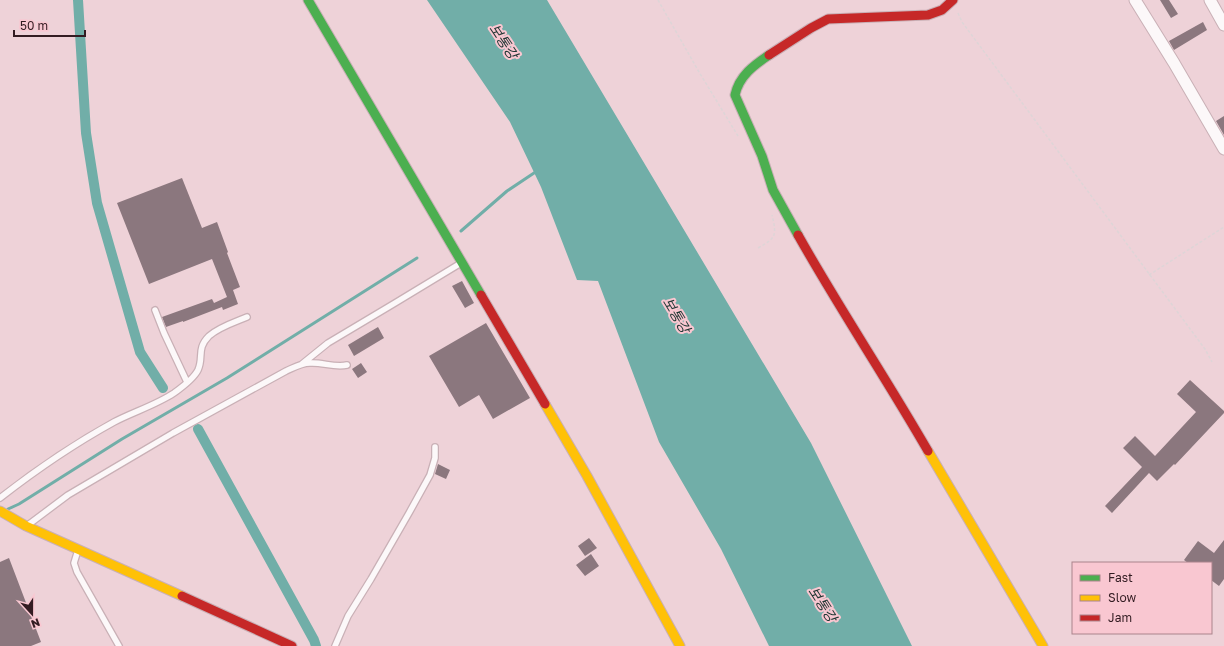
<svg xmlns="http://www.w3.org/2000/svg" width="1224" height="646" viewBox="0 0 1224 646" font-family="'Golos Text','Noto Sans KR',sans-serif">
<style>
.water{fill:#71aea8}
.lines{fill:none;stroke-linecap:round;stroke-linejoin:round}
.stream{stroke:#71aea8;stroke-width:3}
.canal{stroke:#71aea8;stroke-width:10}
.building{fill:#8b777e}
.lane-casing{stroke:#c9b0b6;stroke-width:8}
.street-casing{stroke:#c9b0b6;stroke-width:13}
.fast-casing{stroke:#c9b0b6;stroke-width:11}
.slow-casing{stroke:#c9b0b6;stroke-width:11}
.jam-casing{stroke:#c9b0b6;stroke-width:11}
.path{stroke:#ded5d7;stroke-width:1.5;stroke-dasharray:3 2;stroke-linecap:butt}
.lane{stroke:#fcf8f9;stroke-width:5.5}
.street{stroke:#fcf8f9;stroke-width:11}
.fast{stroke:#4caf50;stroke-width:9}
.slow{stroke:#ffc107;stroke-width:9}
.jam{stroke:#c62828;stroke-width:9}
.labels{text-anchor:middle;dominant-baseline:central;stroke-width:4;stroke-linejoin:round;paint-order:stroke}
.water-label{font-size:14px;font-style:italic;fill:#213734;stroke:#f9c7d1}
</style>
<rect width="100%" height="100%" fill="#eed2d8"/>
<path class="water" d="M427,0H547L811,443L912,646H769L721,549L659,442L598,281L577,280L541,187L510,122Z"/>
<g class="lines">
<path class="stream" d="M461,231L507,191L537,171
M8,509L19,504L122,439L227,378L417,258"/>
<path class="canal" d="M78,0L86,133L97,203L140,352L163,388
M198,429L314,640L316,646"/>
</g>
<path class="building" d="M1160,0H1169L1178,14L1171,18Z
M1203,22L1207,30L1174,50L1169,41Z
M1224,116V135L1216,121Z
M182,178L202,228L217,222L228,252L227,253L240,287L233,290L238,304L223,310L222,307L183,322V321L166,327L162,317L212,299L214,303L227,297L212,259L149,284L117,203Z
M462,281L474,303L465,308L452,286Z
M486,323L530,398L493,419L479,395L459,407L429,356Z
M378,327L384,338L354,356L348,345Z
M361,363L367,372L358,378L352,369Z
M1190,380L1224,411V413L1175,465L1174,464L1157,481L1149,473L1112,513L1105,506L1142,467L1123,448L1135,436L1155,456L1196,412L1177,394Z
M438,464L450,470L446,479L435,474Z
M589,538L597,548L585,556L578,546Z
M1224,540V579L1219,586L1211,580V563H1188L1184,560L1198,541L1214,553Z
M591,554L599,566L585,576L576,565Z
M9,558L41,642L31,646H0V562Z"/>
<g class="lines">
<g class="lane-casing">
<path id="lane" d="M155,310L164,333L187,382
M302,364L328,343L395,303L461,263
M0,498C36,470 74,444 114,422C133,412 156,405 174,393C181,388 194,378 198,370C204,357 196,349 209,336C219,327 235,322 247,317
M28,525L68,495L173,433L286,371C293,368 301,363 310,363C322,362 335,368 347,365
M78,550L74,563L77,572L119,646
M335,646L348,616L371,579L409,513L430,475L435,458V447"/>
</g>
<g class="street-casing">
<path id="street" d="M1135,0L1174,63L1224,149
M1210,0L1224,25"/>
</g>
<g class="fast-casing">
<path id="fast" d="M308,0L481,295
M769,55C754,65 739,76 735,95L762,156L773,190L798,235"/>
</g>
<g class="slow-casing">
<path id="slow" d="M545,404L587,476L680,646
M928,451L1043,646
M0,511L26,526L182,596"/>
</g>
<g class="jam-casing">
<path id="jam" d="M769,55L811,28L828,19L928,15L942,10L953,0
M798,235C839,308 886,378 928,451
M481,295L545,404
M182,596L292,646"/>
</g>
<path class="path" d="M658,0L699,72L738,136
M958,13L962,22L1205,349L1212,362
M758,248C776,238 777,236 772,215
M1149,275L1224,227"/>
<use href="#lane" class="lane"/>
<use href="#street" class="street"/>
<use href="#fast" class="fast"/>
<use href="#slow" class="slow"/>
<use href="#jam" class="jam"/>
</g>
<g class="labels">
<g class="water-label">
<text transform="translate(504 41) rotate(56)">보통강</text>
<text transform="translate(677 315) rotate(59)">보통강</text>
<text transform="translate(823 604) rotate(57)">보통강</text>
</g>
</g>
<rect x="1072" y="562" width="140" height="72" fill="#f9c7d1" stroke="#aa838b"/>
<rect x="1080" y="575" width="20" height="6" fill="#4caf50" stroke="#aa838b"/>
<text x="1108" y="582" font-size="12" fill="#331c22">Fast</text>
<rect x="1080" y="595" width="20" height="6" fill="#ffc107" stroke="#aa838b"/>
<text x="1108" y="602" font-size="12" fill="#331c22">Slow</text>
<rect x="1080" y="615" width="20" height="6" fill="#c62828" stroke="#aa838b"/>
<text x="1108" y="622" font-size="12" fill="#331c22">Jam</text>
<g transform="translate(32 614) rotate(159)" stroke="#f9c7d1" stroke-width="3" paint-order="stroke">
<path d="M0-3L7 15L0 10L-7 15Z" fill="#331c22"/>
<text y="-6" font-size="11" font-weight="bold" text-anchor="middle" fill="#331c22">N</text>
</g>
<path d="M14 30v6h71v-6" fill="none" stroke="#331c22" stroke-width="2"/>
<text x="20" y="30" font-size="12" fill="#331c22" stroke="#f9c7d1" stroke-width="3" paint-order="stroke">50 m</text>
</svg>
